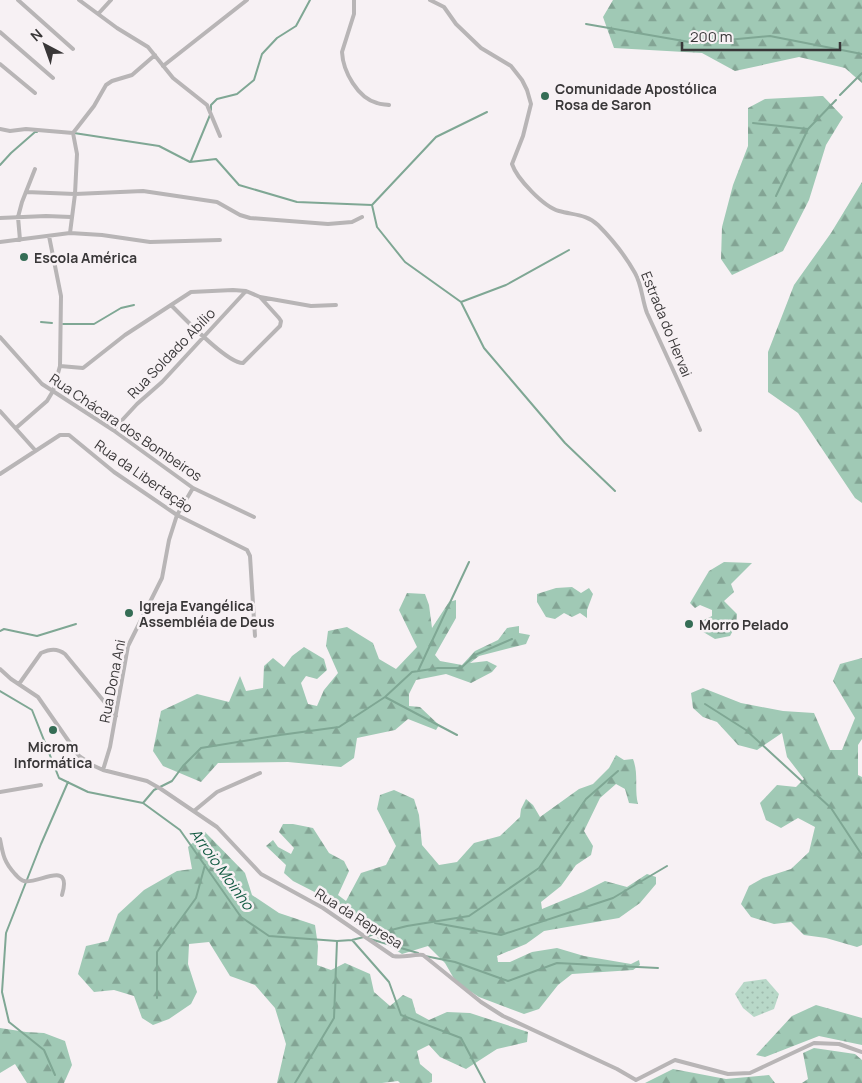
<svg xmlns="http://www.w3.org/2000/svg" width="862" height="1083" viewBox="0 0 862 1083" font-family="Manrope,sans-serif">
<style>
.grass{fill:url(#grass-dots)}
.forest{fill:url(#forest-firs)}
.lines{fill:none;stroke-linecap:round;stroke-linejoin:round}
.stream{stroke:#7fa794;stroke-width:2}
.street{stroke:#b8b5b6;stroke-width:4}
.poi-dot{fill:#356d55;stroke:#f7f1f4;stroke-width:2}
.labels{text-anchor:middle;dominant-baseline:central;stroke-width:5;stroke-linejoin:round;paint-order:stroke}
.poi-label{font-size:14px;font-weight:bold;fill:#393738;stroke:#f7f1f4;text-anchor:start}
.street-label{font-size:14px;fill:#393738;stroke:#f7f1f4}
.water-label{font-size:15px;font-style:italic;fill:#105940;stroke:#f7f1f4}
</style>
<defs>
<pattern id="grass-dots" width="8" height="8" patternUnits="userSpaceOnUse" patternTransform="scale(1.25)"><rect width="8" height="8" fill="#b8d8c8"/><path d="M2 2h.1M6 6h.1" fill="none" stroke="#9fbaad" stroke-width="1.8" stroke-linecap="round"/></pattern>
<pattern id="forest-firs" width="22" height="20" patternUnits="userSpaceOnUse" patternTransform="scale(1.25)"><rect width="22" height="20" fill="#a0c9b5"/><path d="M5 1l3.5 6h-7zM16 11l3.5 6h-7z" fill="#83a494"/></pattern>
</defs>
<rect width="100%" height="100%" fill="#f7f1f4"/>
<path class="grass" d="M766,979L779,994L774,1009L754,1017L743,1008L735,994L744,982Z"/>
<path class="forest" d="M613,0H862V83L845,68L799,57L735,71L702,53L614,48L603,17Z
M823,96L843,117L826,145L809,200L783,251L732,275L721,259L722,227L733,185L748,146V108L765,99Z
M862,182V503L855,498L798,413L768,392V352L794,285L831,233Z
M724,562L752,563L731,584L734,592L724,601L737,614L736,625L730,636L715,639L700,630V622L712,616V610L700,605L695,608L690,603L709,571Z
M572,587L581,593L589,588L593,594L587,610V618L580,613L572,617L564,613L555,619L546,617L537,602V594L556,588Z
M407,593L425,594L429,605L432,628L449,602L456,600V618L435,655L440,661L462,665L475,651L498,640L507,628L519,626V633L530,635L526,644L479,656L470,663L487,661L497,666L492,672L471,683L446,674L416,680L409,694V706L420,707L439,725L436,730L408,719L395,730L357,738L354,758L341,767L288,762L218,763L201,782L163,766L153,751L161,711L197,694L229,702L240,676L246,691L263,688L264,666L273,658L284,667L292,656L304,647L324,659L327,670L317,679L306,676L301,683L308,704L317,706L324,690L338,673L326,646L328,631L347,627L373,643L379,659L396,669L417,647L399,610Z
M862,658V739L858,745V775L862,777V945L857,947L826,938L804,935L791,922L774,924L751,917L741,904L749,886L763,878L791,869L809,852L815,827L798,818L781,828L766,820L760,803L777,785L796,787L804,779L787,757L782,733L757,750L738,745L717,722L703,717L693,708L691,693L703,688L741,703L783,711L814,713L830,750H842L855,718L833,681L840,664Z
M616,755L624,760L633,759C639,774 634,789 638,804L629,803L625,789L616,784L600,798L584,831L593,846L591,855L576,865L561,886L541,902L542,909L583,892L605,881L627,887L647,874L656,877V884L640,903L619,918L544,931L526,944L497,956L498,962H510L532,952L557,948L584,956L631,964L639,960L640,965L633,970L572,974L558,985L539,1009L524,1014L479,997L456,982L445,963L428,946L402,954L357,925L340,905L293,881L284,873L286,865L266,846L273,840L278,847L291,854L294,848L279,832L283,824H293L313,828L329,853L344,861L349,871L338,895L346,901L361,873L386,865L396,846L377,809L380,795L394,790L414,799L419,815L422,845L439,865L457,862L474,843L500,836L520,817L521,809L526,799L533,805L540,817L579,789L593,784L609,768Z
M205,832L245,873L252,895L279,913L315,925L318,946L317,965L331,970L345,963L370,974L374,992L390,1006L403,995L412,999L416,1013L429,1020L447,1012L470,1013L528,1032L527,1042L497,1049L466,1069L440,1057L429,1045L417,1051L420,1064L432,1074V1082L429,1083H400L398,1081L382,1083H277L286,1044L275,1008L255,985L230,976L209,942L189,944L188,964L197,992L191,1004L169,1019L153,1025L142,1018L134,996L114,990L94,992L78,974L86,946L108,941L118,914L144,890L177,871L192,869L188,847Z
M816,1005L862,1018V1045L819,1036L765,1057L756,1055L792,1016Z
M0,1028L26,1032L44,1033L65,1041L72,1065L64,1083H27L15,1064L0,1073Z
M814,1048L855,1054L862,1060V1083H802L808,1079L803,1053Z
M673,1069L726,1079L769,1075L775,1083H645Z"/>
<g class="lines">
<path class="stream" d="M586,24L695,43L770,36L862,54
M840,95L862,73
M211,110V105L217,99L237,94L254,80L262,54L277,38L296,26L310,0
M753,123L808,129
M74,133L159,146L190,162L216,159L239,185L297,202L372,205L377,227L405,262L461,302L484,348L565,443L615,491
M191,161L210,115
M0,165L11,153L35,132H37
M776,196L808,129L836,100
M372,205L436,137L487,112
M461,302L506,285L569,250
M41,322L52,323
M63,324H94L121,308L134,305
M0,631L4,629L37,636L76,624
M418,671L469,562
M0,691L32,710L59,778L88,792L143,803L180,830L241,917L269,936L337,941L352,940L407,926L469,916L539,868L586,799L618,771
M385,697L457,735
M705,704L746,730L831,808L862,855
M143,803L154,790L172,781L183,766L201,748L280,735L339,727L385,697L412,672L438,668H461L475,655L512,639
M435,923L501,935L613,898L667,866
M370,939L418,953
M353,941L389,982L401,1015L461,1038L485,1083
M425,956L455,962L508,981L557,963L658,968
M157,998V952L196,898L205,865
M55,1075L44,1050L9,1022L2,992L6,933L41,844L68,782
M295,1083L334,1018L337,941"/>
<path class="street" d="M18,0L73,49
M79,0L117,28L148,47L173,78L207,105L220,136
M354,0V14L342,52C343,72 358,98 377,103C381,105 386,104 389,105
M430,0L444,7L456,24L481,48L511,66L522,80L527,90L531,104L523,136L512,164C517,179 544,207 559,211C573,215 587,214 598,225C611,238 626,257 635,273C642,285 642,300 647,313C665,352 683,391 700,430
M99,13L111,0
M0,32L53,78
M0,64L35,93
M163,66L247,0
M0,129L10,131L26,129L73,133
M73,133L94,106L106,85L112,81L132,75L155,55
M26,192L75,194L143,191L217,202L240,215L250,218L328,224L352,222L362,217
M0,218L46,216L71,217
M70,233L75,194L77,154L73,133
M20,240L18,217L22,202L35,169
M0,242L70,233L102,235L150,242L220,240
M171,305L191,292L233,290L246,291L260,297L311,306L336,305
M0,337L42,384L113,430L193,488L254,517
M60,366L83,368L125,335L171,305C183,317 228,364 243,363L280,326L281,321L279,318L260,297
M0,411L35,450
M16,428L47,401L53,391L60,366L61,296L49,236
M113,430L137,404L162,382L246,291
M0,474L60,435H69L114,472L177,515L247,550L250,556L255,636
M0,669L11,679L38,697L79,756L92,765L103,770L147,781L161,789L217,827L261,874L323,908L393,956C404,958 413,954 423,955L481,1002L503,1016L617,1069L636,1080
M19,684L41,653C50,649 57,648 65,654L116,716
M103,770L110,747L128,646L162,578L169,540L177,515L193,488
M0,792L41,785
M194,811L217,792L260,773
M0,839C3,855 4,862 15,874C18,877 20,880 24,881C37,885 73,858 62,895
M636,1080L675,1060L728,1074L750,1073L814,1043L839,1044L862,1052"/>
</g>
<g class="poi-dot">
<circle cx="545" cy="96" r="5"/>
<circle cx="24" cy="257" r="5"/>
<circle cx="129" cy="613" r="5"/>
<circle cx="689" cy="624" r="5"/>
<circle cx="53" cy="730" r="5"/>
</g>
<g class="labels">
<g class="poi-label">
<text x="555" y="88">Comunidade Apostólica<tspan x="555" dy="16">Rosa de Saron</tspan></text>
<text x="34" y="257">Escola América</text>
<text x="139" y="605">Igreja Evangélica<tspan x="139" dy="16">Assembléia de Deus</tspan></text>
<text x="699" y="624">Morro Pelado</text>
<text x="53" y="746" text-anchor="middle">Microm<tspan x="53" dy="16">Informática</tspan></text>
</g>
<g class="street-label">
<text transform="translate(667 324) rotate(68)">Estrada do Hervai</text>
<text transform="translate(171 353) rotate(-46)">Rua Soldado Abílio</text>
<text transform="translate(126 427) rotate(34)">Rua Chácara dos Bombeiros</text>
<text transform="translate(144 476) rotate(35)">Rua da Libertação</text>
<text transform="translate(112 681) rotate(-79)">Rua Dona Ani</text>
<text transform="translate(359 918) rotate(32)">Rua da Represa</text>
</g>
<g class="water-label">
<text transform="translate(222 869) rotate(54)">Arroio Moinho</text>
</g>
</g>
<g transform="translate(45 45) rotate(319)" stroke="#f7f1f4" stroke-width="4" paint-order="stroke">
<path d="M0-4L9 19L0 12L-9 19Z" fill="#393738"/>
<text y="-8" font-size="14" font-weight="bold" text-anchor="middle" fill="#393738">N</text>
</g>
<path d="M682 42v8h158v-8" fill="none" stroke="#393738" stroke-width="2.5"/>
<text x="690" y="42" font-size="15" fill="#393738" stroke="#f7f1f4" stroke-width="4" paint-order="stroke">200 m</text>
</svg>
